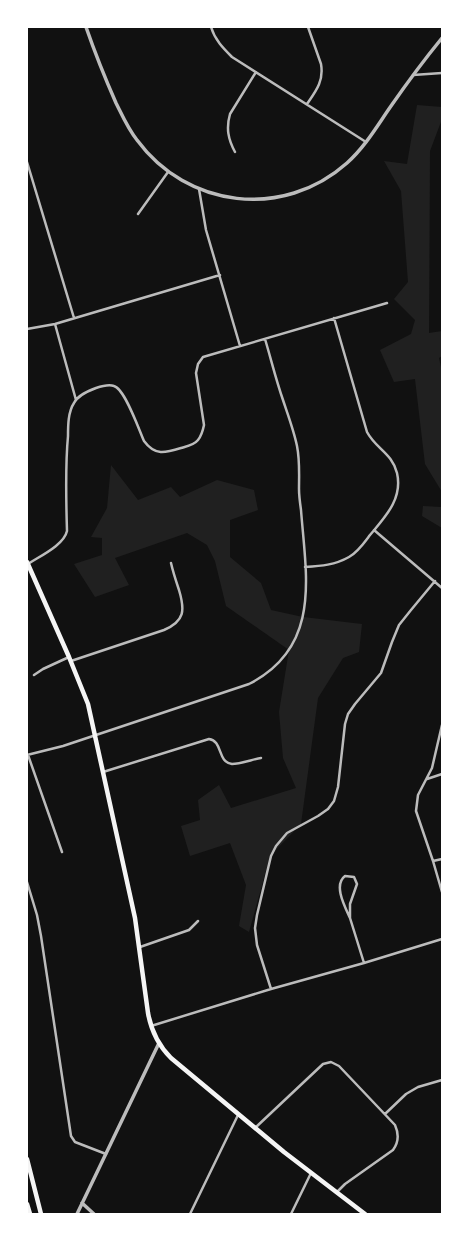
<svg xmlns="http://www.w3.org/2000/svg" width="469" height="1241" viewBox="0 0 469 1241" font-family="'Crimson Pro',serif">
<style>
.green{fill:#202020}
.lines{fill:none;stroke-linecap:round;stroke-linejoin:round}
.minor{stroke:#bcbcbc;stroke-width:2.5}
.tertiary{stroke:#bcbcbc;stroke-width:3.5}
.primary{stroke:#f5f5f5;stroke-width:4.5}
.trunk{stroke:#f5f5f5;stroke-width:4.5}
</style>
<rect width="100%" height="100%" fill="#111"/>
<path class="green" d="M417,105L442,107V119L430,151L429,333L442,331V356L439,358L442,372V492L425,464L415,379L394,382L380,350L411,334L415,320L394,299L408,282L401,191L384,161L407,164Z
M111,465L138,500L171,487L180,497L217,480L254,490L258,510L230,520V557L261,583L271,610L303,617L362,624L359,652L343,658L318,698L301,824L270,856L249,932L239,926L246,885L230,843L190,856L181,826L200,820L198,800L219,785L231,808L296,788L283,758L279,712L289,650L226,606L215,561L207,545L187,533L115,558L129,585L95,597L74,564L102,555V538L91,537L107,508Z
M442,504V528L422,516L423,506L441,507Z"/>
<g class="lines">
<path class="minor" d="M211,27C215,40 223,48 232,57L366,142
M413,75L442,73
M307,104C316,91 324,81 321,64L308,27
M235,152C228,139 226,128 230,114L256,72
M27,162L74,318
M199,189L206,230L240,346
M138,214L168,172
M55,324L76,400
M27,329L55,324L220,275
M374,530L442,588
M28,564C40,556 64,545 67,531C66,499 65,468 68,436C68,426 68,412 74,403C78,395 88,391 96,388C102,386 108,384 114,386C125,389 139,430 144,441C155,456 165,453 181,448C188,446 194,445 198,440C202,435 203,430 204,425L196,373L198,364L203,357L387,303
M305,567C321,566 335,565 349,557C358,552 364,543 370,535C385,517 403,499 397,473C392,453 376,449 367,432L334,318
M71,661L164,630C185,621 185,610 179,590C176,581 173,572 171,563
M34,675L43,669L69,657
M442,725L432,768L418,795L416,811L433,861L442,892
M27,755L63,746L249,684C322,647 306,576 301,510C300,503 299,496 299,489C299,474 300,461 297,446C294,431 288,415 283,400C276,380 271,359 265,339
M28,755L62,852
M103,772L209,739C223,741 217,762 232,764C240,764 254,759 261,758
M427,779L442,774
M433,861L442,859
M27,882L37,915L41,936L71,1136L75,1142L106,1154
M350,918C345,907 333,885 345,876L354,877L357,884L350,904V918L364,963
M140,947L189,930L198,921
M271,989L257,945L255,928L257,915L271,856L276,846L287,833L318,816L328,809L334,801L338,787L345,724L348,714L355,704L381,673L392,642L399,625L411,610L435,581
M151,1026L271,989L364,963L442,939
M385,1114L406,1094L418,1087L442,1080
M255,1128L323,1064L331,1062L339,1066L395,1125C399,1134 399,1142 393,1150L345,1184L337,1192
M190,1214L238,1115
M291,1214L311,1173"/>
<path class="tertiary" d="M86,27C95,53 105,78 116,103C122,115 128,129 137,140C187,208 283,220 347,163C365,147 377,126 391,106C407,83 424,60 442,38
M82,1203L94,1214
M77,1214L159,1043"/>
<path class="primary" d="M27,562L69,657L88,704L135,918L148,1013C151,1030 158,1045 171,1058L284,1152L365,1214"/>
<path class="trunk" d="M27,1159L41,1214
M27,1204L30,1214"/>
</g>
<rect width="469" height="1241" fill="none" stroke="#ffffff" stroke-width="56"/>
</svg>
